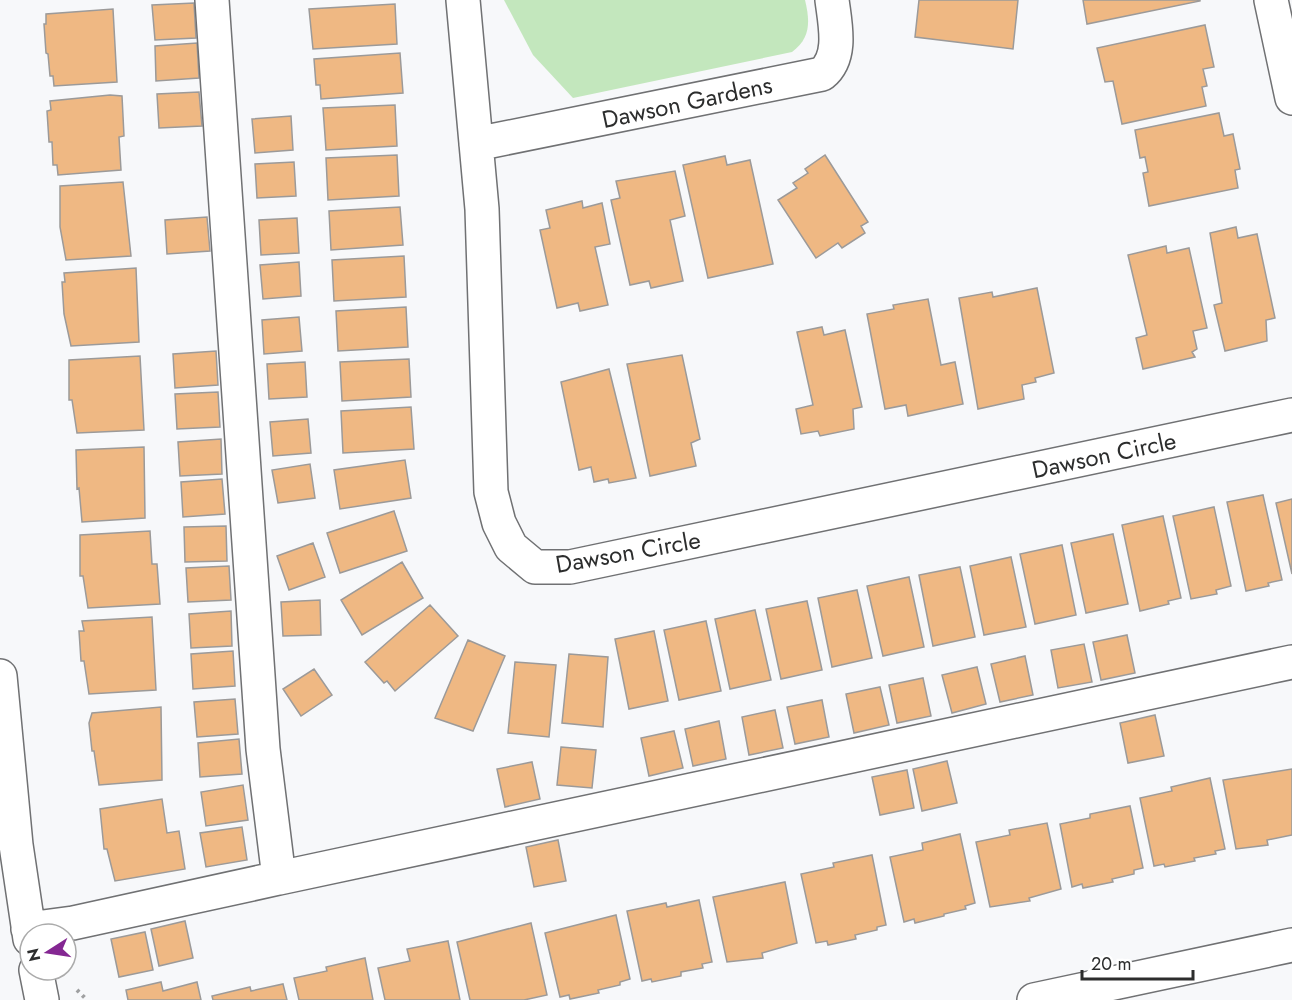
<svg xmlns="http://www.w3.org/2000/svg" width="1292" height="1000" viewBox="0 0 1292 1000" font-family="Jost,sans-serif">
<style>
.green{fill:#c3e7bd}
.building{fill:#efb883;stroke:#9c9a99;stroke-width:1.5}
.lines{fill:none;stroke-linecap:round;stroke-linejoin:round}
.minor-casing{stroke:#707173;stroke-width:36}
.path{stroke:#9fa0a1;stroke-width:4;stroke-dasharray:3 4.5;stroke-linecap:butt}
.minor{stroke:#fff;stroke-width:33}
.labels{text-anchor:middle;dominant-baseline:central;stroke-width:4.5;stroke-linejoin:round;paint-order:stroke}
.street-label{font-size:24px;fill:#2c2d2d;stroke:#fff}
</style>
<rect width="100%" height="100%" fill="#f7f8fa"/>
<path class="green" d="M504,0H805C810,21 811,38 792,52L573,98L533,55Z"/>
<path class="building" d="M919,0H1018L1013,49L915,37Z
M1083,0H1200V1L1087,24Z
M194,3L196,38L155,40L152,5Z
M395,4L397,44L313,49L309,9Z
M113,9L117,82L54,86L53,76H50L48,54L46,53L44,24H46V14Z
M1205,25L1214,67L1203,69L1207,86L1202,87L1206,106L1122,124L1113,81L1105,82L1097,48Z
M197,43L199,78L156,81L155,46Z
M400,53L403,93L321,99L320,85H316L314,59Z
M199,92L202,126L159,128L157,94Z
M110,95L122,96L124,136L119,137L121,170L58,175L57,165H53L52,142H49L47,111L51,110L50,101Z
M395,105L397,146L326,150L323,108Z
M1219,113L1224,136L1233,134L1240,169L1235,170L1238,188L1149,206L1143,173L1148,172L1145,157L1140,158L1135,130Z
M291,116L293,150L255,153L252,119Z
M397,155L399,196L328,200L326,158Z
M825,155L868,222L861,226L865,233L842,248L838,243L816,258L778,200L797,188L793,183L808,173L805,169Z
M725,156L727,165L750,160L773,264L708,278L683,165Z
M294,162L296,196L257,198L255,164Z
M675,171L685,216L670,220L683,281L651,288L649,281L630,285L611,200L620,198L616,181Z
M123,182L131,256L66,260L60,227V186Z
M582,201L583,208L602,203L610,244L595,247L608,305L580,311L578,303L557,308L540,230L550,228L546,210Z
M400,207L403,245L331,250L329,211Z
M207,217L210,251L167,254L165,220Z
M297,218L299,253L261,255L259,220Z
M1236,227L1238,238L1257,234L1275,318L1266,320L1267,341L1225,351L1214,305L1222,303L1210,233Z
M1166,246L1167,253L1189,248L1207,328L1193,331L1197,349L1192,352L1195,357L1143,369L1136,338L1147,335L1128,255Z
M404,256L406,297L334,301L332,260Z
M299,262L301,296L263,299L260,265Z
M136,268L139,342L71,346L64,314L62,282H65L64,273Z
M1037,288L1054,373L1035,378L1036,382L1022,385L1024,399L978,409L959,298L992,292L993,297Z
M928,299L941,365L955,362L963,404L908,416L906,405L885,409L867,314L894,309L893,305Z
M406,307L408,347L338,351L336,311Z
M299,317L302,351L264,354L262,320Z
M822,327L824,335L845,330L862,407L853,409L854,429L820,436L818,431L801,434L796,409L813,405L797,332Z
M216,351L218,385L175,388L173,354Z
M682,355L700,439L691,443L696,466L650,476L627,364Z
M140,356L144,430L77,433L72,400H69V360Z
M409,359L411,397L342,401L340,362Z
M305,362L307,397L269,399L267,364Z
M609,369L636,478L609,483L608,479L594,482L591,467L579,470L561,382Z
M218,392L220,427L177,429L175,394Z
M411,407L414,449L343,453L341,411Z
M308,419L311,453L273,456L270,422Z
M221,439L222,474L180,476L178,442Z
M144,447L145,518L82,522L79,488L77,489L76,450Z
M405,460L411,498L340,509L334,470Z
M310,464L315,498L278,503L272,470Z
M222,479L225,514L183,517L181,482Z
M1263,495L1282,580L1268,583L1269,586L1246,591L1227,502Z
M1292,499V574L1276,503Z
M1214,507L1231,586L1216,590L1217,594L1191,599L1173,516Z
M394,511L407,551L340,573L327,533Z
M1163,516L1181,598L1168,601L1169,604L1140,611L1122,525Z
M226,526L227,561L185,562L184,527Z
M150,531L152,564H157L160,604L88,608L83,576H80V535Z
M1113,534L1128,604L1086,613L1071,543Z
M313,543L325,577L289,590L277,556Z
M1062,545L1076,615L1035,624L1020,554Z
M1011,557L1026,627L984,635L970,566Z
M402,562L423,598L362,635L341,600Z
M229,566L231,600L188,602L186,568Z
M960,567L975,637L933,646L919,575Z
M909,577L924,647L883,656L867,586Z
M857,590L872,658L832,667L818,598Z
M320,600L321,635L283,636L281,602Z
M807,601L822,670L781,679L766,609Z
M430,605L458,636L395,691L387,681L384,683L365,662Z
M755,610L771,680L730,689L715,619Z
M231,611L232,646L191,648L189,614Z
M152,617L156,690L89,694L84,661H81L79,631H84L82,621Z
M706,621L721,691L679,700L664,630Z
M654,631L668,701L629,709L615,639Z
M1127,635L1135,673L1101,680L1093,642Z
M468,640L505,656L473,731L435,718Z
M1084,644L1092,682L1058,688L1051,650Z
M233,651L235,686L193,689L191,654Z
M569,654L608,657L603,727L562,723Z
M1025,656L1033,695L1000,702L991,664Z
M515,662L556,665L549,737L508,733Z
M977,667L986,704L952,713L942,675Z
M314,669L332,695L301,716L283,689Z
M923,678L931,716L897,723L889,685Z
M880,687L889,725L854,733L846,694Z
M235,699L238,734L197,737L194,702Z
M822,700L829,737L795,744L787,707Z
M161,707L162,780L99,785L94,751H92L89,723L92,713Z
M775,710L783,748L749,755L742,717Z
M1155,715L1164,756L1128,763L1120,723Z
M719,721L726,759L693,766L685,729Z
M674,731L683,768L649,776L641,738Z
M239,739L242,774L200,777L198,743Z
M561,747L596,750L592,788L557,785Z
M947,761L957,803L922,811L913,769Z
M532,762L540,799L505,807L497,769Z
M1292,769V835L1267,840L1268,845L1236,849L1223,780Z
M907,770L914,808L880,815L872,777Z
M1210,778L1225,849L1215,851L1216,854L1194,858L1195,861L1165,867L1164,864L1154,866L1140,798L1172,791L1171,787Z
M243,785L248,820L206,826L201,792Z
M162,799L167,833L179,831L185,869L115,881L107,849H104L100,809Z
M1130,806L1143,868L1134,870V874L1112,879L1113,882L1083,888L1082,884L1072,887L1060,824L1090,818V814Z
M1047,823L1061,889L1029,898L1030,901L990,907L976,842L1010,835L1009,830Z
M242,827L247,860L206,867L200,833Z
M960,834L975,903L965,906L966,909L944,914V916L915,923L914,919L904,922L890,857L923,850L922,843Z
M558,840L566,881L534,887L526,847Z
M872,855L886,925L877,927V930L855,935L856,939L828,945L827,941L816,943L801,874L834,867L833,863Z
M785,882L797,943L762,953L763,958L727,962L713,897Z
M699,900L712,962L702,964L703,968L681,972V976L652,982L651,979L642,981L627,911L666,903L667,907Z
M616,915L630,979L620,982V985L598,990L599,993L570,999L569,995L560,997L545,933Z
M185,921L193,958L159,966L151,929Z
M531,923L547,995L524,1000H470L457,942Z
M145,932L153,970L119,977L111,939Z
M448,941L460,1000H385L378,968L410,961L407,949Z
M365,958L373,1000H299L294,978L327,971L326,967Z
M161,982L163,991L197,982L201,1000H128L126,990Z
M283,984L287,1000H213L212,996L250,987L251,991Z"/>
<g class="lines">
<g class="minor-casing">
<path id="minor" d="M463,0L482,209L491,492L499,523L511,547L535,567H570L1292,415
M1271,0L1292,98
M476,144L822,74C843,57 835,24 832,0
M0,676L16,845L30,939
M279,878L1292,662
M28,929L73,923L279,878L263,749L212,0
M36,970L42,1000
M1034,1000L1292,945"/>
</g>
<path class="path" d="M77,990L87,1000"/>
<use href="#minor" class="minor"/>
</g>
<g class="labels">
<g class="street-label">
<text transform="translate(687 102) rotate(-12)">Dawson Gardens</text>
<text transform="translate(1104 455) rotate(-12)">Dawson Circle</text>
<text transform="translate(628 552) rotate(-10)">Dawson Circle</text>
</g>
</g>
<g transform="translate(48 952) rotate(258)"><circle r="28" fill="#ffffff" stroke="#ababab" stroke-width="1.5"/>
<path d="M0-4.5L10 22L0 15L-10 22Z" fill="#842792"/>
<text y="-9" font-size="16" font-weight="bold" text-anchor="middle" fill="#2c2d2d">N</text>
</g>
<path d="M1082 970v9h111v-9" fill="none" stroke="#2c2d2d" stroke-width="3"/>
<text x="1091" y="970" font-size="18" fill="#2c2d2d" stroke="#ffffff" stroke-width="4.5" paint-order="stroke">20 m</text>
</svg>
